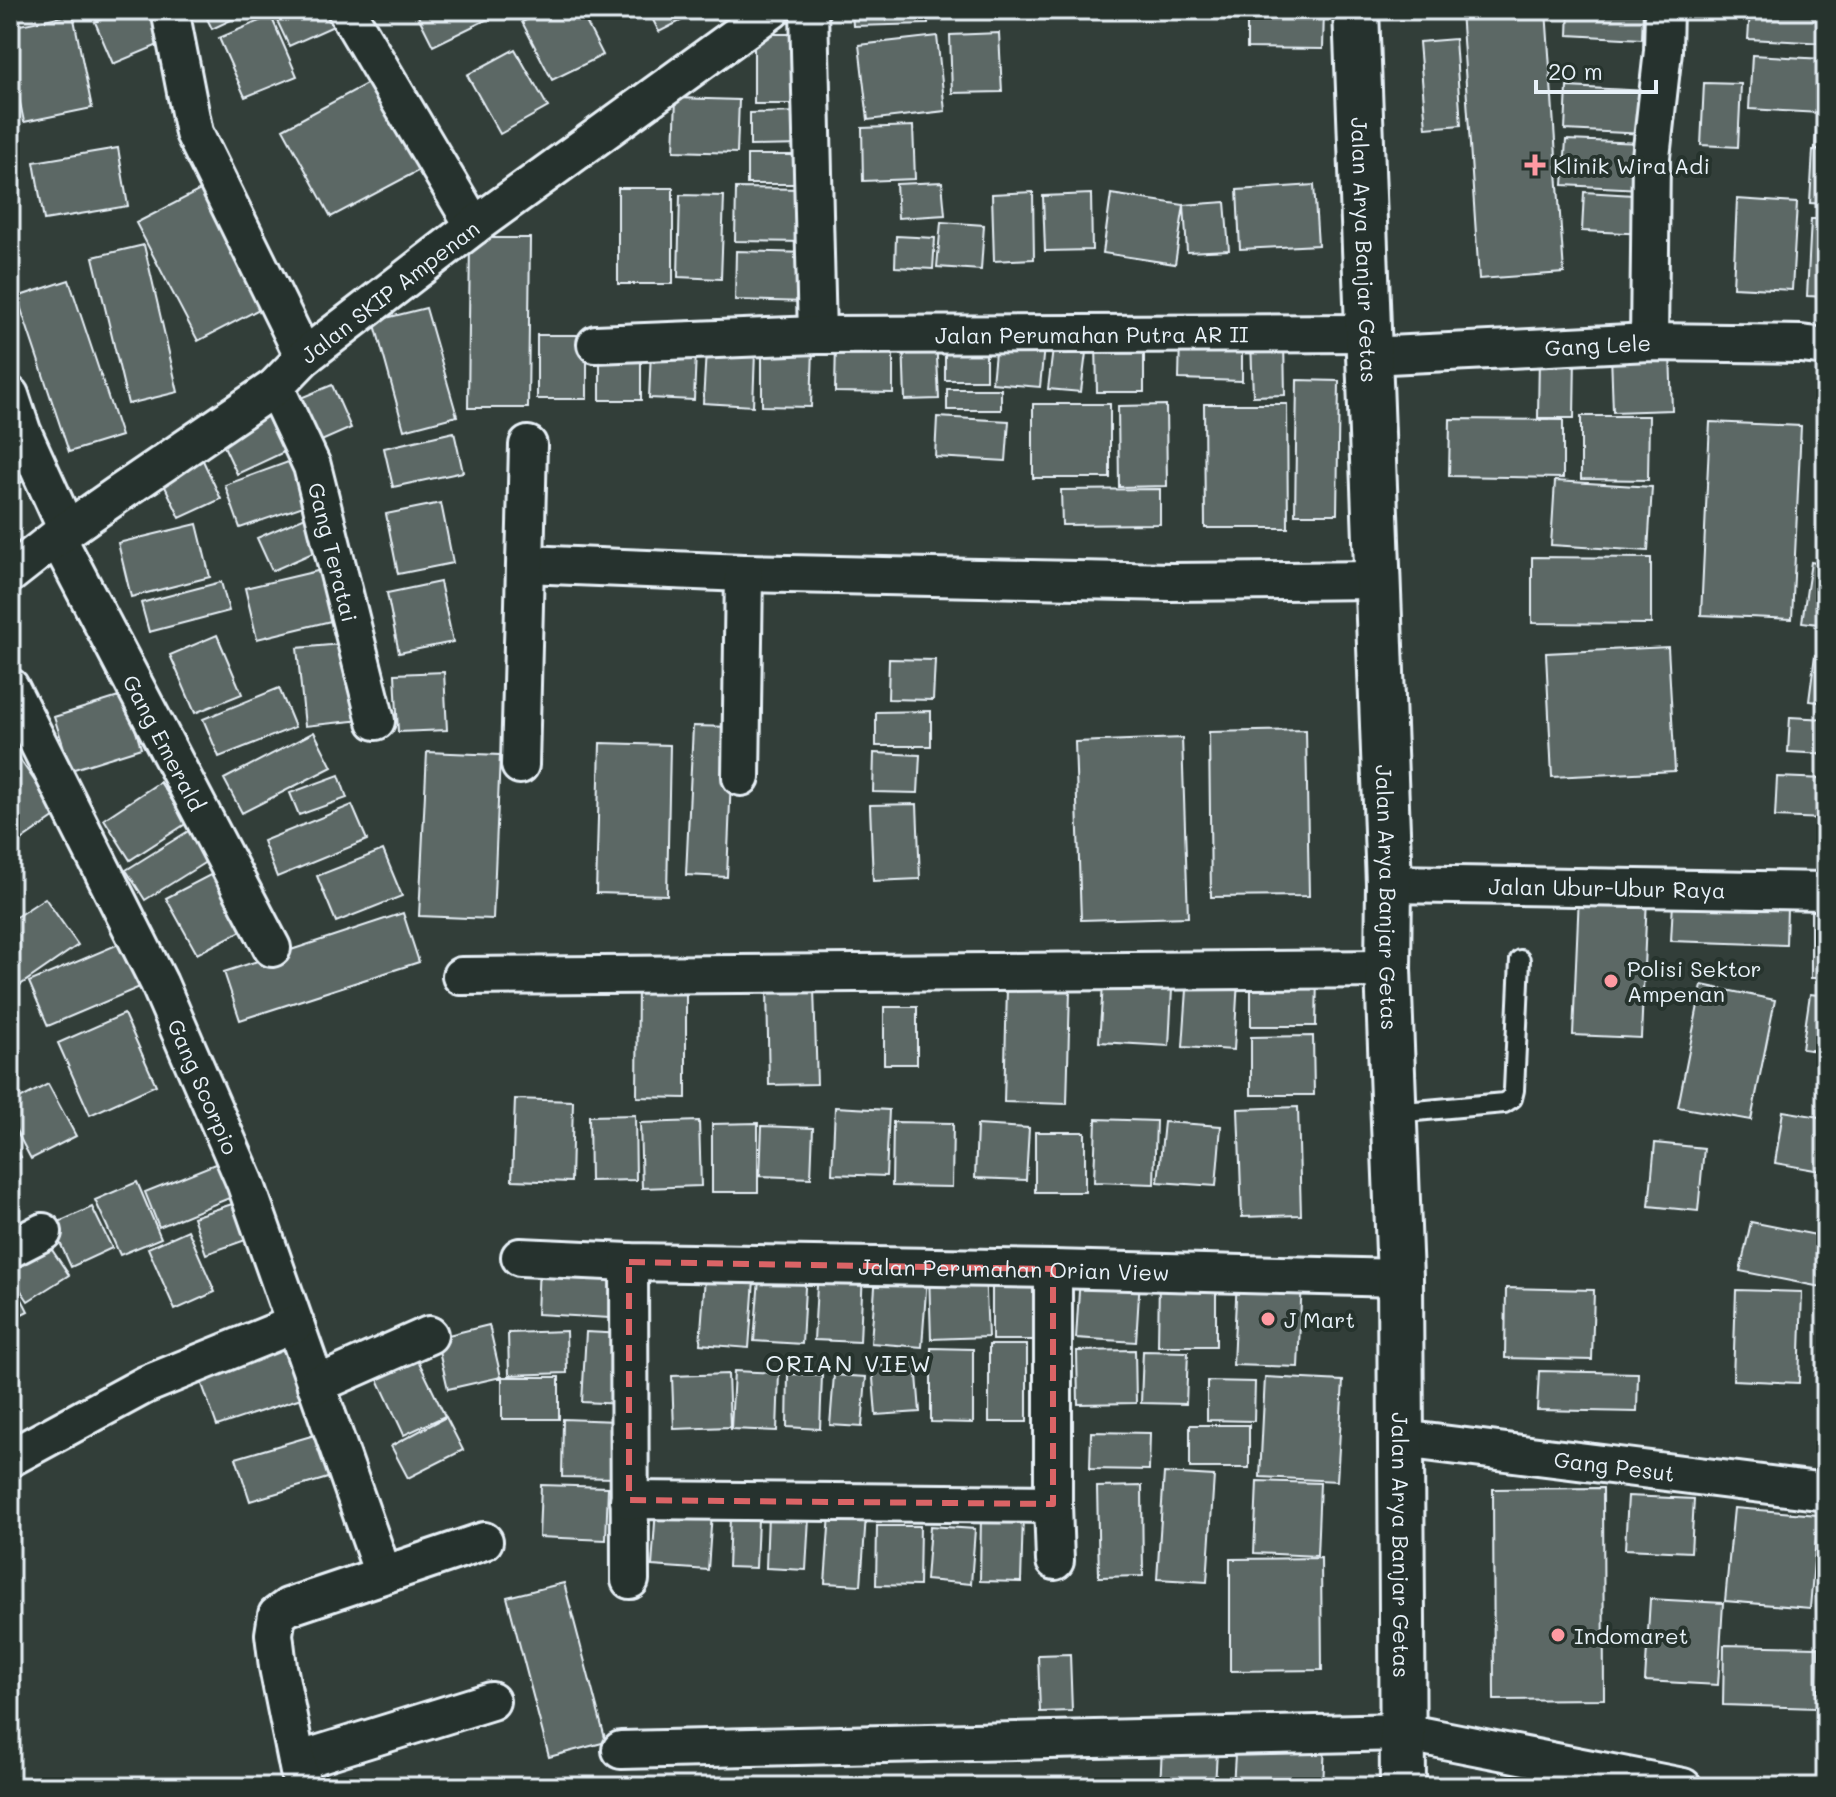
<svg xmlns="http://www.w3.org/2000/svg" width="1836" height="1797" viewBox="0 0 1836 1797" font-family="Mali,sans-serif">
<style>
.building{fill:#5c6865;stroke:#e8f1f8;stroke-width:2}
.lines{fill:none;stroke-linecap:round;stroke-linejoin:round}
.lane-casing{stroke:#e8f1f8;stroke-width:24}
.street-casing{stroke:#e8f1f8;stroke-width:42}
.highway-casing{stroke:#e8f1f8;stroke-width:50}
.lane{stroke:#26332d;stroke-width:18}
.street{stroke:#26332d;stroke-width:36}
.highway{stroke:#26332d;stroke-width:44}
.marked{fill:none;stroke:#db6466;stroke-width:6;stroke-dasharray:16 10;stroke-linejoin:round}
.poi-dot{fill:#ff9aa2;stroke:#26332d;stroke-width:3}
.labels{text-anchor:middle;dominant-baseline:central;stroke-width:8;stroke-linejoin:round;paint-order:stroke}
.poi-label{font-size:22px;fill:#e8f1f8;stroke:#26332d;text-anchor:start}
.street-label{font-size:22px;fill:#e8f1f8;stroke:#26332d}
.neighbourhood-label{font-size:24px;letter-spacing:2px;fill:#e8f1f8;stroke:#26332d}
</style>
<rect width="100%" height="100%" fill="#323e39"/>
<filter id="ink" filterUnits="userSpaceOnUse"><feTurbulence type="fractalNoise" baseFrequency=".0125" numOctaves="2"/><feDisplacementMap in="SourceGraphic" scale="16" xChannelSelector="R" yChannelSelector="G"/><feConvolveMatrix kernelMatrix="1 2 1 2 8 2 1 2 1" color-interpolation-filters="sRGB"/></filter>
<g filter="url(#ink)">
<path class="building" d="M123,10H149L163,43L113,64L95,22Z
M203,10H252L212,29Z
M272,10H342L347,20L289,46Z
M415,10H506L433,46Z
M545,10H580L603,55L552,80L522,22Z
M648,10H702L659,32Z
M852,10H928V24L853,26Z
M1247,10H1324L1323,49L1247,48Z
M1461,10H1546L1564,273L1479,279Z
M1569,10H1643L1642,39L1568,35Z
M1750,10H1826V43L1748,39Z
M73,14L92,108L24,122L10,55V27Z
M271,16L297,76L245,97L219,38Z
M999,33L1002,92L952,93L950,35Z
M754,34H799V104H754Z
M937,36L945,111L868,120L859,45Z
M1455,39L1461,125L1426,128L1419,42Z
M515,49L548,107L500,134L467,75Z
M1752,55L1824,59L1820,113L1749,109Z
M381,76L429,165L331,217L283,129Z
M1704,83L1741,84L1738,147L1701,145Z
M1567,87L1648,91L1645,134L1565,130Z
M676,98L739,100L737,153L674,151Z
M806,112V145L750,146V113Z
M1817,116H1826V149H1815Z
M913,126L915,179L863,181L862,128Z
M1566,140L1643,143L1641,189L1563,185Z
M118,148L128,206L44,220L34,162Z
M1813,150L1826,151V204L1810,203Z
M747,155H804V184H747Z
M942,182L945,215L898,218L896,184Z
M1314,185L1318,245L1240,249L1237,190Z
M206,187L267,305L198,341L136,223Z
M618,188H673V284H618Z
M736,188L807,189V242L735,241Z
M1033,192L1034,259L994,261L992,194Z
M1584,192L1650,196L1648,234L1582,231Z
M1091,194L1092,250L1045,251L1043,196Z
M1111,194L1184,205L1175,264L1103,253Z
M680,195L724,196L721,279L678,277Z
M1737,199L1797,203L1792,290L1733,287Z
M1225,202L1229,250L1187,252L1184,205Z
M1811,219H1826V297L1807,296Z
M941,222L984,225L981,270L937,267Z
M896,236L935,238L933,269L895,267Z
M470,238H530L528,408H468Z
M144,245L178,392L128,404L93,257Z
M736,251L809,253L808,302L735,300Z
M69,280L121,436L69,452L17,297Z
M426,308L457,416L404,430L374,321Z
M537,335H587V399H537Z
M936,337L939,399L905,400L903,338Z
M1180,337L1242,338V381L1179,379Z
M836,340H893V393L835,392Z
M1284,340L1285,395L1253,396L1251,341Z
M1054,341L1087,345L1081,392L1048,389Z
M945,342H986V380H945Z
M996,342L1044,346L1040,387L992,383Z
M1096,342H1144V392H1097Z
M762,347L813,348L811,407L762,406Z
M600,350H641V400H600Z
M651,350L696,352L694,400L649,398Z
M706,350L755,352L753,406L703,403Z
M1670,352L1672,410L1613,412L1611,354Z
M1539,355H1575L1574,418H1538Z
M1297,380L1339,381L1337,514H1295Z
M332,385L351,428L317,443L298,399Z
M947,389H1001V410H947Z
M1033,404H1110V478H1033Z
M1204,404H1287L1288,528H1205Z
M1166,405L1167,486L1119,487L1118,406Z
M264,410L284,452L237,474L217,431Z
M1581,416H1649L1648,480L1581,479Z
M937,417L1009,421L1006,461L935,457Z
M1450,419L1563,420V478L1449,476Z
M10,420L38,474L10,488Z
M1710,422L1801,426L1792,619L1701,615Z
M454,432L463,472L393,487L384,448Z
M200,454L221,499L180,518L159,474Z
M302,457L318,501L240,528L225,485Z
M1555,481L1652,487L1648,551L1551,545Z
M1160,489V524L1062,525L1061,490Z
M441,503L453,563L398,574L386,514Z
M310,515L324,548L272,571L257,538Z
M197,524L210,577L131,597L118,543Z
M1532,557L1651,558V624L1532,623Z
M1811,562L1826,565V625L1802,622Z
M330,568L343,618L257,639L245,588Z
M221,582L229,611L149,632L141,603Z
M440,582L453,642L399,653L387,593Z
M217,635L242,694L195,713L170,655Z
M353,643L362,720L305,726L297,648Z
M1668,647L1675,771L1552,777L1546,653Z
M1815,655L1826,657V703L1809,701Z
M889,659L935,660L933,700L888,699Z
M444,672L447,730L398,732L395,674Z
M279,688L295,727L219,757L203,719Z
M125,695L141,748L71,770L54,717Z
M931,711V746H876V712Z
M1790,717L1826,719V754L1788,752Z
M693,726L733,727L727,877L686,875Z
M1306,730L1309,896L1211,897L1209,732Z
M314,732L332,767L242,813L224,779Z
M1182,738L1188,917L1081,920L1075,742Z
M600,743L670,745L667,895L596,893Z
M10,745L58,815L10,848Z
M427,752L500,755L493,919L419,916Z
M874,753L920,755L918,793L873,792Z
M339,775L347,798L299,815L290,793Z
M1777,777L1826,779V819L1775,817Z
M160,782L187,823L130,860L104,819Z
M917,804L920,879L873,881L870,805Z
M352,805L367,840L277,877L263,841Z
M190,830L209,860L145,900L126,870Z
M383,850L402,896L336,922L317,876Z
M214,873L245,929L197,954L166,898Z
M1579,894L1647,897L1641,1038L1573,1035Z
M45,898L78,945L10,992V921Z
M1673,902L1787,907L1786,945L1671,941Z
M1811,911H1826V978H1811Z
M403,913L419,962L240,1020L224,972Z
M121,943L140,987L48,1026L29,982Z
M1188,975L1238,979L1234,1050L1183,1047Z
M1251,975H1317L1316,1026H1251Z
M638,980L686,981V1098L637,1097Z
M1103,985L1172,989L1169,1046L1099,1042Z
M1702,985L1775,1000L1751,1120L1678,1107Z
M814,988L817,1084L769,1085L767,989Z
M1007,988L1070,990L1067,1104L1004,1102Z
M1810,994L1826,996V1052L1802,1049Z
M884,1007H917V1064H884Z
M124,1014L156,1085L90,1115L58,1043Z
M1313,1036L1314,1095H1251V1037Z
M48,1084L76,1136L31,1159L10,1119V1104Z
M515,1099L573,1101L571,1182L512,1180Z
M835,1107L889,1110L886,1176L832,1174Z
M1298,1107L1301,1215L1242,1217L1238,1109Z
M1783,1111L1826,1118V1172L1775,1163Z
M635,1115L636,1180L590,1181L589,1116Z
M1096,1119L1156,1121L1154,1184L1094,1182Z
M699,1121L701,1186L642,1188L640,1123Z
M893,1122L953,1123L952,1187L892,1186Z
M1164,1122L1221,1126L1216,1186L1158,1182Z
M758,1123V1192H712V1124Z
M977,1125L1029,1128L1026,1180L975,1178Z
M762,1126L813,1128L811,1178L760,1176Z
M1035,1132H1085V1192H1035Z
M10,1136L21,1157L10,1163Z
M1655,1143L1704,1148L1698,1211L1649,1206Z
M230,1158L244,1192L159,1227L145,1192Z
M137,1182L161,1238L120,1255L95,1200Z
M244,1200L257,1236L206,1254L193,1217Z
M92,1207L112,1248L71,1267L52,1225Z
M1751,1222L1826,1237V1288L1740,1271Z
M188,1230L215,1292L175,1310L148,1248Z
M46,1241L69,1275L28,1301L10,1274V1264Z
M539,1264L613,1269L610,1318L537,1314Z
M760,1266L806,1269L802,1344L754,1341Z
M818,1267L863,1269L860,1342L814,1340Z
M985,1271L988,1337L931,1339L929,1273Z
M876,1273L927,1277L922,1347L871,1343Z
M992,1273H1038L1037,1340H992Z
M1080,1275L1140,1278L1136,1342L1076,1338Z
M10,1276L28,1311L10,1320Z
M705,1277L754,1280L749,1348L700,1344Z
M1237,1277L1302,1280L1298,1367L1233,1365Z
M1159,1278H1216V1346H1158Z
M1506,1288L1594,1290L1592,1360L1505,1358Z
M1736,1290L1802,1292L1799,1383L1733,1380Z
M489,1325L501,1377L448,1389L436,1338Z
M566,1331L567,1373L509,1375L508,1333Z
M586,1332L625,1334L622,1404L582,1402Z
M289,1344L307,1396L217,1426L198,1373Z
M989,1345H1027V1422H989Z
M931,1348L973,1349V1423L931,1422Z
M1135,1350L1136,1403L1078,1404L1077,1351Z
M1143,1351L1188,1352L1186,1404L1141,1403Z
M415,1354L445,1416L404,1435L375,1373Z
M916,1363L920,1412L876,1415L872,1366Z
M734,1371L779,1373L777,1431L731,1429Z
M1539,1371L1638,1373L1637,1412L1537,1410Z
M728,1374L730,1427L674,1429L672,1376Z
M788,1374L822,1375L820,1429L787,1427Z
M834,1375L866,1377L862,1427L830,1425Z
M502,1377H559V1419H502Z
M1265,1377L1343,1381L1337,1481L1260,1477Z
M1207,1381L1255,1382L1254,1421L1207,1420Z
M446,1417L463,1450L408,1478L391,1446Z
M563,1419L617,1421V1478L562,1477Z
M1190,1425H1249V1468H1190Z
M1091,1432L1150,1433L1149,1470L1090,1469Z
M318,1434L331,1477L250,1501L236,1458Z
M1164,1473L1214,1476L1207,1582L1157,1579Z
M1257,1481L1320,1483L1317,1556L1254,1553Z
M541,1485L608,1487L606,1540L539,1537Z
M1142,1486L1143,1576L1099,1577L1097,1487Z
M1603,1488L1604,1699L1494,1700L1493,1489Z
M1628,1496L1694,1499L1691,1552L1625,1549Z
M656,1508L712,1512L708,1570L652,1566Z
M1734,1508L1818,1515L1810,1608L1725,1601Z
M830,1514L866,1516L861,1585L825,1583Z
M981,1514L1023,1515L1021,1582L980,1581Z
M768,1515L809,1517L806,1570L766,1568Z
M730,1518L758,1519L756,1568L728,1567Z
M877,1526H920L919,1586L876,1585Z
M930,1526L975,1529L971,1584L926,1580Z
M1321,1558L1322,1670L1230,1671V1559Z
M564,1583L606,1742L549,1757L507,1597Z
M1650,1599L1723,1603L1718,1685L1645,1681Z
M1724,1645L1818,1647L1817,1708L1723,1705Z
M1070,1654L1072,1711L1040,1712L1038,1655Z
M1236,1738L1325,1743L1323,1787H1233Z
M1162,1748L1217,1751L1215,1787H1160Z"/>
<g class="lines">
<g class="lane-casing">
<path id="lane" d="M1394,1113L1504,1103L1512,1098L1514,1090L1520,960"/>
</g>
<g class="street-casing">
<g id="street">
<path d="M170,10L194,133L304,357"/>
<path d="M346,10L474,226"/>
<path d="M809,10L817,335"/>
<path d="M1649,342L1651,157L1663,51L1664,10"/>
<path id="s1" d="M596,344L817,335L1368,333"/>
<path id="s2" d="M1368,356L1649,342L1801,344L1826,347"/>
<path id="s3" d="M275,387L312,466L376,721"/>
<path d="M10,395L22,431L67,530"/>
<path id="s4" d="M57,537L272,948"/>
<path d="M526,564L744,573L1171,582L1377,580"/>
<path id="s5" d="M10,574L57,537L117,495L275,387L304,357L474,226L772,10"/>
<path id="s6" d="M10,687L159,983L245,1182L383,1574"/>
<path d="M520,765L528,445"/>
<path d="M741,777L744,573"/>
<path id="s7" d="M1389,884L1826,891"/>
<path d="M461,976L1388,969"/>
<path d="M10,1249L43,1232"/>
<path id="s8" d="M520,1257L629,1262L1053,1269L1400,1278"/>
<path d="M629,1262L630,1580"/>
<path d="M1053,1269V1504L1055,1561"/>
<path d="M316,1385L429,1335"/>
<path id="s9" d="M1402,1439L1826,1492"/>
<path d="M10,1458L145,1385L295,1324"/>
<path d="M629,1500L1053,1504"/>
<path d="M621,1750L1403,1732L1683,1787"/>
<path d="M297,1761L491,1701"/>
<path d="M302,1787L278,1667L274,1634L277,1615L288,1607L484,1541"/>
</g>
</g>
<g class="highway-casing">
<g id="highway">
<path id="s10" d="M1356,10L1389,884L1388,969L1400,1278L1403,1787"/>
</g>
</g>
<use href="#lane" class="lane"/>
<use href="#street" class="street"/>
<use href="#highway" class="highway"/>
</g>
</g>
<path class="marked" d="M629,1262L1053,1269V1504L629,1500Z"/>
<g class="poi-dot">
<path d="M1531 153h8v8h8v8h-8v8h-8v-8h-8v-8h8z"/>
<circle cx="1611" cy="981" r="8"/>
<circle cx="1268" cy="1319" r="8"/>
<circle cx="1558" cy="1635" r="8"/>
</g>
<g class="labels">
<g class="poi-label">
<text x="1553" y="165">Klinik Wira Adi</text>
<text x="1627" y="968">Polisi Sektor<tspan x="1627" dy="25">Ampenan</tspan></text>
<text x="1284" y="1319">J Mart</text>
<text x="1574" y="1635">Indomaret</text>
</g>
<g class="street-label">
<text stroke="none"><textPath href="#s10" startOffset="240">Jalan Arya Banjar Getas</textPath></text>
<text stroke="none"><textPath href="#s5" startOffset="474">Jalan SKIP Ampenan</textPath></text>
<text stroke="none"><textPath href="#s1" startOffset="496">Jalan Perumahan Putra AR II</textPath></text>
<text stroke="none"><textPath href="#s2" startOffset="230">Gang Lele</textPath></text>
<text stroke="none"><textPath href="#s3" startOffset="176">Gang Teratai</textPath></text>
<text stroke="none"><textPath href="#s4" startOffset="232">Gang Emerald</textPath></text>
<text stroke="none"><textPath href="#s7" startOffset="218">Jalan Ubur-Ubur Raya</textPath></text>
<text stroke="none"><textPath href="#s10" startOffset="888">Jalan Arya Banjar Getas</textPath></text>
<text stroke="none"><textPath href="#s6" startOffset="444">Gang Scorpio</textPath></text>
<text stroke="none"><textPath href="#s8" startOffset="494">Jalan Perumahan Orian View</textPath></text>
<text stroke="none"><textPath href="#s9" startOffset="214">Gang Pesut</textPath></text>
<text stroke="none"><textPath href="#s10" startOffset="1536">Jalan Arya Banjar Getas</textPath></text>
</g>
<g class="neighbourhood-label">
<text x="849" y="1362">ORIAN VIEW</text>
</g>
</g>
<rect width="1836" height="1797" fill="none" stroke="#26332d" stroke-width="40"/>
<rect x="20" y="20" width="1796" height="1757" fill="none" stroke="#e8f1f8" stroke-width="3" filter="url(#ink)"/>
<path d="M1536 80v12h120v-12" fill="none" stroke="#e8f1f8" stroke-width="4"/>
<text x="1548" y="80" font-size="24" fill="#e8f1f8" stroke="#26332d" stroke-width="6" paint-order="stroke">20 m</text>
</svg>
